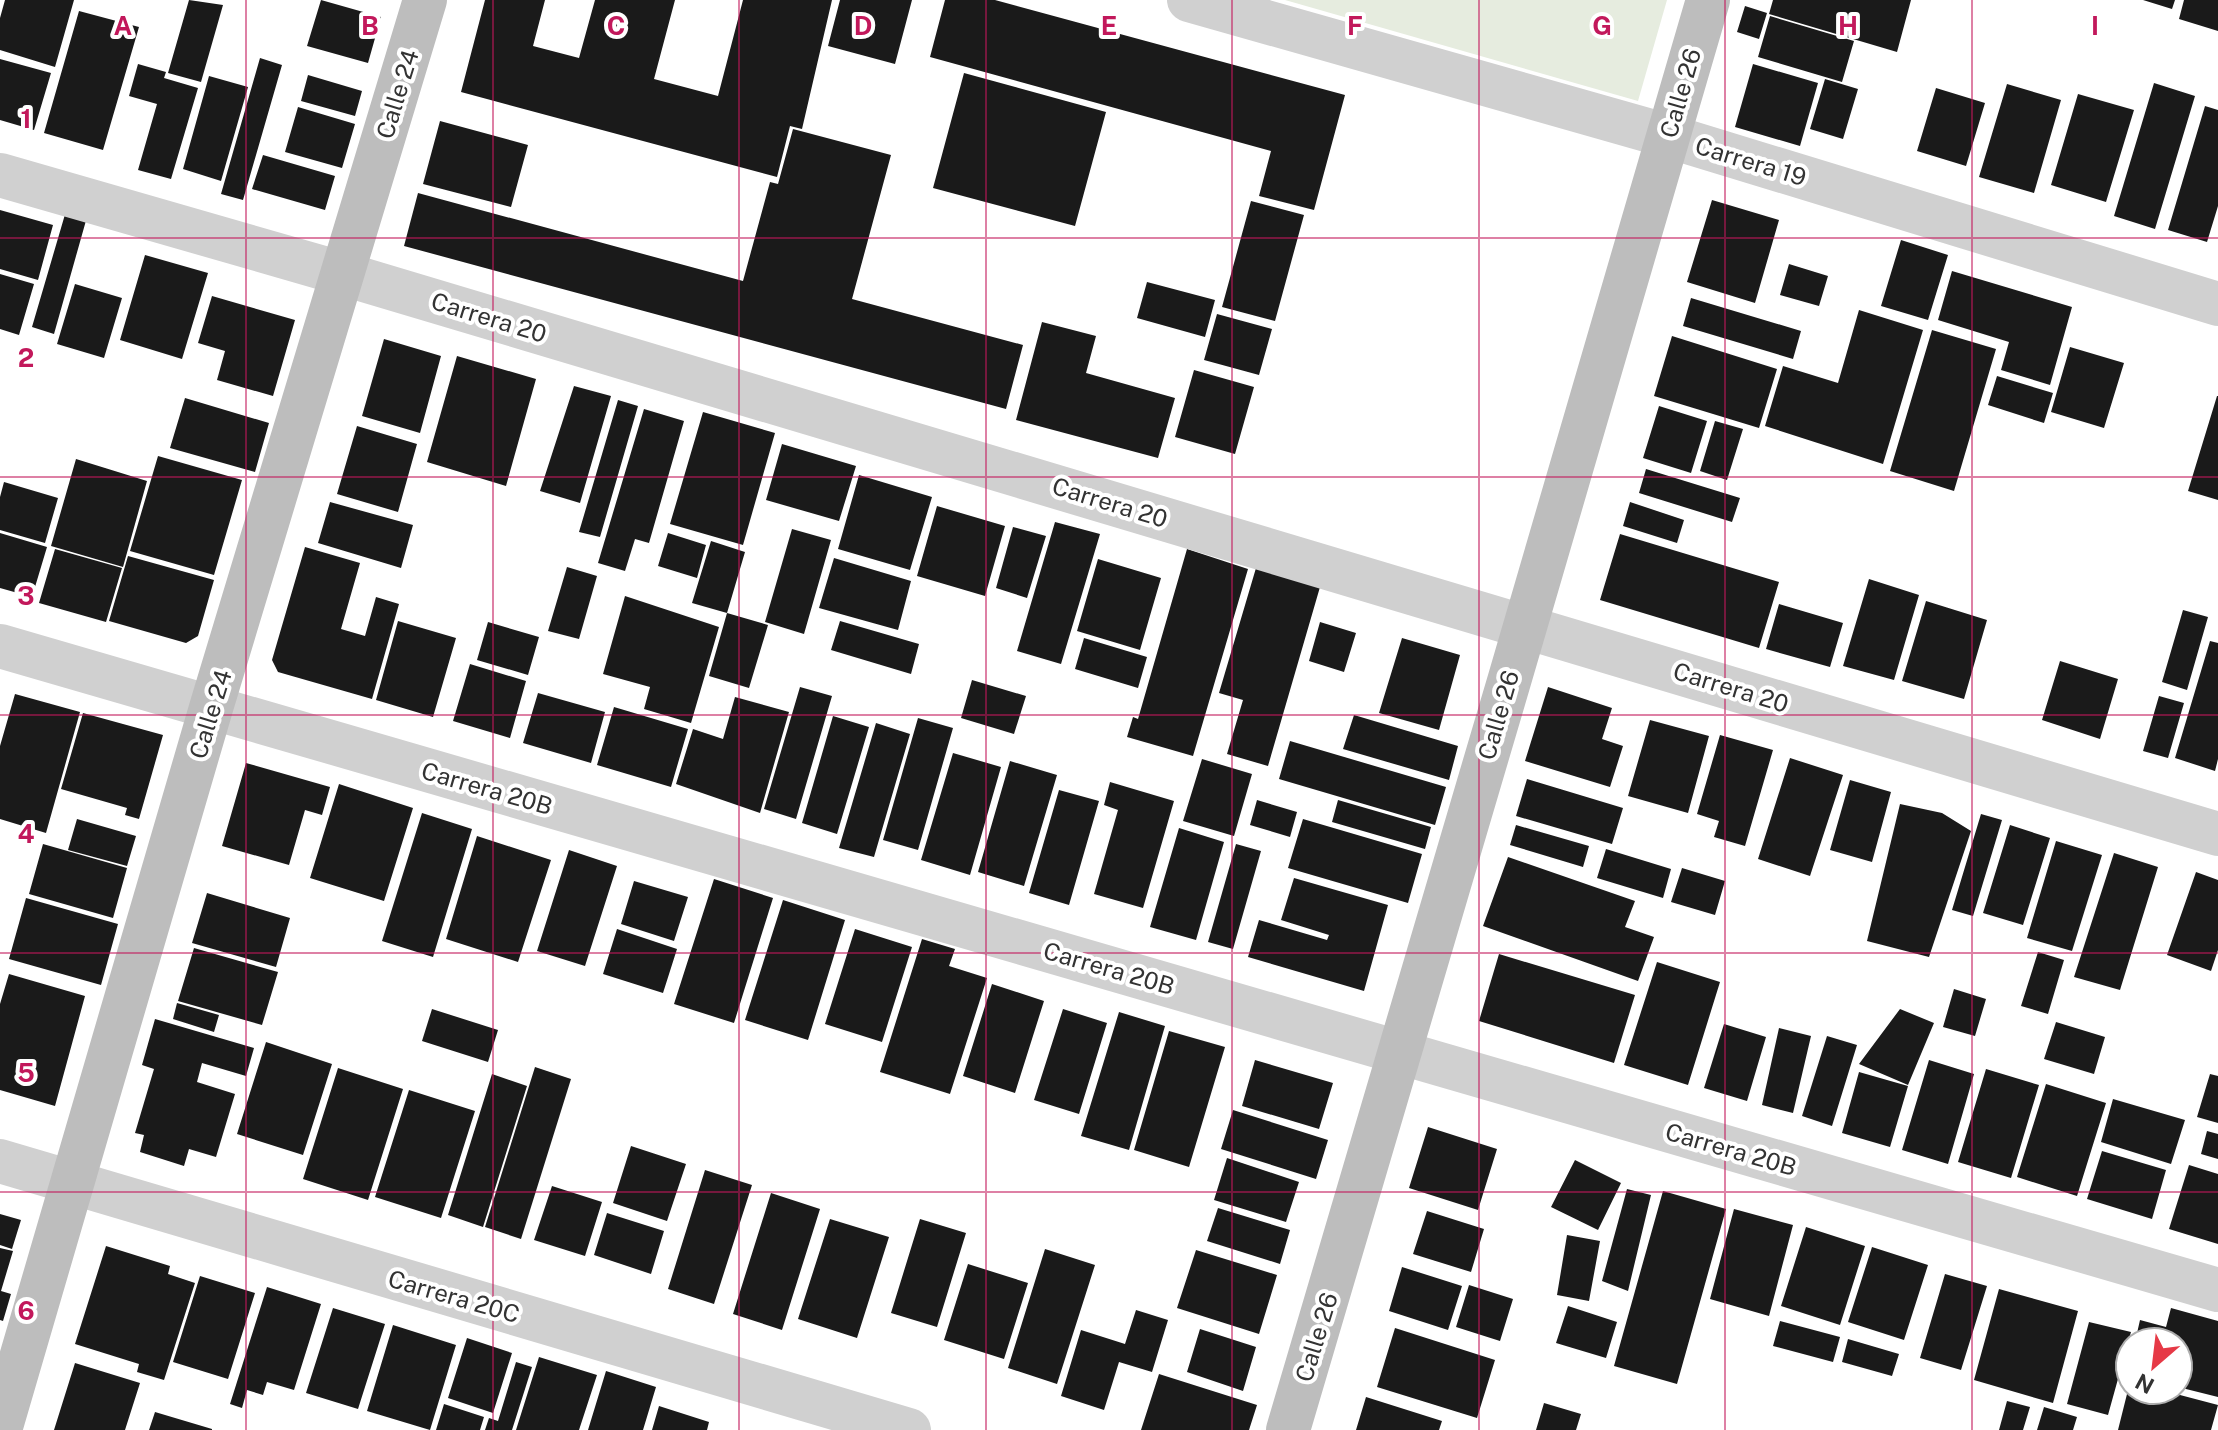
<svg xmlns="http://www.w3.org/2000/svg" width="2218" height="1430" viewBox="0 0 2218 1430" font-family="'Public Sans',sans-serif">
<style>
.green{fill:#e6ecdf}
.building{fill:#1a1a1a}
.lines{fill:none;stroke-linecap:round;stroke-linejoin:round}
.street{stroke:#d0d0d0;stroke-width:44}
.secondary{stroke:#bdbdbd;stroke-width:44}
.grid{fill:none;stroke:#c2185b;stroke-width:2;stroke-opacity:0.55}
.labels{text-anchor:middle;dominant-baseline:central;stroke-width:8;stroke-linejoin:round;paint-order:stroke}
.street-label{font-size:24px;fill:#333;stroke:#fff}
.grid-label{font-size:26px;text-anchor:middle;font-weight:bold;fill:#c2185b;stroke:#fff;stroke-width:8;stroke-linejoin:round;paint-order:stroke}
</style>
<rect width="100%" height="100%" fill="#fff"/>
<path class="green" d="M1285,0H1667L1638,101Z"/>
<path class="building" d="M5,0H74L55,67L0,50V18Z
M189,0L223,5L201,82L168,73Z
M321,0L381,17L368,63L307,46Z
M485,0H545L533,46L579,58L595,0H675L654,79L718,96L743,0H832L802,129L790,126L777,177L461,92Z
M840,0H912L895,64L828,46Z
M945,0H995L1345,95L1314,210L1259,196L1271,151L930,57Z
M1773,0H1911L1897,52L1769,14Z
M2143,0H2175L2172,9Z
M2184,0H2218V31L2179,19Z
M1745,6L1767,13L1759,39L1737,32Z
M79,11L139,27L103,150L44,133Z
M1770,16L1854,41L1842,82L1758,57Z
M260,58L282,65L243,200L221,194Z
M0,59L51,73L34,130L0,120Z
M138,64L166,72L164,78L198,88L171,179L138,170L157,104L129,96Z
M1753,64L1818,83L1800,146L1735,127Z
M964,73L1106,112L1075,226L933,188Z
M308,75L362,91L355,116L301,101Z
M209,76L248,87L221,181L183,169Z
M1825,79L1858,89L1843,139L1810,129Z
M2154,83L2195,96L2155,229L2114,216Z
M2007,84L2061,100L2034,193L1979,177Z
M1936,88L1985,103L1966,166L1917,151Z
M2078,94L2134,110L2106,202L2051,185Z
M2205,106L2218,110V206L2207,242L2168,230Z
M298,107L355,124L342,168L285,152Z
M440,121L528,145L511,207L423,184Z
M793,129L891,155L852,299L1023,345L1006,409L404,246L418,193L743,281L770,182L778,184Z
M263,155L335,176L325,210L252,189Z
M1712,200L1779,220L1755,303L1687,282Z
M1251,201L1304,215L1275,321L1222,307Z
M0,210L53,225L38,280L0,269Z
M66,211L87,217L54,334L32,327Z
M1901,240L1948,255L1928,320L1881,306Z
M145,255L208,273L182,359L120,340Z
M1789,264L1828,276L1819,306L1780,295Z
M1952,271L2072,307L2050,385L2001,370L2009,342L1938,320Z
M0,274L34,284L19,335L0,329Z
M1147,282L1215,300L1205,337L1137,318Z
M75,284L122,298L104,358L57,344Z
M212,296L295,320L273,396L217,380L225,351L198,343Z
M1691,298L1801,331L1793,359L1683,326Z
M1859,310L1923,330L1883,464L1765,426L1783,366L1838,383Z
M1217,314L1272,329L1259,375L1204,360Z
M1042,322L1096,336L1086,373L1175,398L1158,458L1016,420Z
M1932,330L1996,349L1954,491L1890,471Z
M1672,336L1777,369L1759,428L1654,396Z
M384,339L441,356L420,433L362,416Z
M2070,347L2124,363L2104,428L2051,412Z
M457,356L536,379L506,486L427,462Z
M1194,370L1254,387L1235,454L1175,437Z
M1997,376L2053,393L2044,423L1988,405Z
M574,386L611,396L580,503L540,491Z
M2217,396H2218V500L2188,491Z
M185,398L269,423L255,472L170,448Z
M618,400L638,406L600,537L579,532Z
M1659,406L1707,421L1691,473L1643,458Z
M644,409L684,421L649,543L635,539L625,571L598,563Z
M703,412L775,433L743,545L670,524Z
M1715,421L1743,429L1727,480L1700,471Z
M357,426L417,444L398,512L337,494Z
M782,444L856,466L839,521L766,500Z
M158,456L242,480L214,575L130,551Z
M76,459L147,481L123,567L51,546Z
M1646,469L1740,498L1732,522L1639,493Z
M859,475L932,497L910,570L838,549Z
M4,482L58,498L45,543L0,530V497Z
M330,502L413,525L401,568L318,543Z
M1630,502L1684,520L1677,543L1623,526Z
M937,506L1005,526L985,596L917,576Z
M1055,522L1100,534L1061,664L1017,651Z
M1013,527L1046,536L1027,598L996,588Z
M792,529L831,540L804,634L765,622Z
M0,533L47,547L32,597L0,588Z
M668,533L706,545L697,578L658,566Z
M1620,534L1779,582L1759,648L1600,600Z
M711,541L745,552L727,613L692,603Z
M305,547L360,563L341,629L365,636L376,597L399,604L372,699L278,672L272,660Z
M55,549L122,568L106,622L39,603Z
M1187,549L1248,569L1193,756L1127,737L1133,717L1138,719Z
M128,556L214,580L198,636L186,643L109,621Z
M834,558L911,581L898,630L819,608Z
M1098,559L1161,578L1140,650L1077,631Z
M567,567L597,576L579,639L548,631Z
M1256,568L1320,587L1268,766L1227,754L1243,700L1219,693Z
M1869,579L1919,595L1894,680L1843,666Z
M625,596L719,627L691,723L644,709L650,687L603,674Z
M1926,601L1987,620L1964,699L1902,681Z
M1779,604L1843,623L1830,667L1766,649Z
M2183,610L2208,617L2187,690L2162,682Z
M727,613L768,625L749,688L709,676Z
M398,621L456,638L433,717L376,700Z
M840,621L919,644L911,674L831,650Z
M488,622L539,637L528,675L477,660Z
M1320,622L1356,633L1344,672L1309,661Z
M1084,638L1147,657L1138,688L1075,669Z
M1402,638L1460,655L1439,730L1379,713Z
M2210,641L2218,643V759L2215,771L2175,758Z
M2060,661L2118,679L2100,739L2042,720Z
M470,664L526,681L510,738L453,721Z
M972,680L1026,696L1014,734L961,718Z
M800,687L832,696L796,819L764,809Z
M1548,687L1612,708L1602,739L1623,746L1610,787L1525,761Z
M538,693L605,712L591,763L523,743Z
M15,694L80,712L46,833L0,819V746Z
M2159,696L2184,703L2168,758L2143,751Z
M735,697L789,712L760,813L676,784L693,729L723,739Z
M614,707L688,729L671,787L597,765Z
M83,713L163,735L139,819L125,815L127,808L61,789Z
M1354,715L1458,746L1449,780L1343,749Z
M833,716L869,727L837,834L802,823Z
M918,718L953,728L918,850L883,840Z
M1650,720L1709,736L1688,813L1628,796Z
M876,723L910,734L874,857L839,848Z
M1720,735L1773,750L1745,846L1714,837L1719,821L1697,814Z
M1290,741L1446,787L1435,825L1279,779Z
M953,753L1001,767L970,875L921,860Z
M1790,758L1843,775L1810,876L1758,859Z
M1202,759L1252,774L1234,836L1183,821Z
M1010,761L1057,775L1024,886L978,872Z
M246,763L330,787L322,815L305,810L289,865L222,846Z
M1527,779L1623,808L1612,844L1516,816Z
M1850,780L1891,792L1872,862L1830,850Z
M1110,782L1174,801L1143,908L1094,894L1118,810L1104,805Z
M339,784L413,808L384,901L310,878Z
M1059,790L1099,801L1069,905L1029,893Z
M1257,800L1297,812L1290,837L1250,825Z
M1338,800L1431,827L1425,849L1332,822Z
M1900,804L1942,813L1971,831L1929,957L1867,941Z
M422,813L472,829L433,957L382,941Z
M1981,814L2002,820L1973,916L1952,910Z
M77,819L136,836L127,866L68,850Z
M1303,819L1422,854L1408,903L1288,868Z
M1516,825L1589,846L1583,867L1510,845Z
M2010,825L2050,838L2023,925L1983,913Z
M1179,828L1224,842L1196,940L1150,927Z
M477,836L551,860L518,962L446,939Z
M2056,841L2102,855L2072,951L2027,938Z
M43,844L127,868L113,918L29,894Z
M1236,844L1261,851L1233,949L1208,942Z
M1606,849L1671,869L1663,898L1597,878Z
M569,850L617,866L585,966L537,951Z
M2114,853L2158,867L2120,990L2074,977Z
M1508,857L1635,901L1625,927L1654,937L1638,981L1483,926Z
M1682,868L1725,881L1715,915L1671,902Z
M2196,872L2218,880V950L2211,971L2167,955Z
M1294,878L1388,905L1364,991L1248,957L1259,920L1327,940L1329,935L1281,920Z
M714,879L773,898L734,1023L674,1004Z
M634,881L688,897L674,941L621,924Z
M207,893L290,918L276,967L192,943Z
M26,898L118,924L101,985L9,959Z
M783,900L845,920L808,1040L745,1020Z
M617,929L677,949L663,993L603,974Z
M855,929L912,947L882,1042L825,1024Z
M922,939L955,949L949,966L987,978L950,1094L880,1072Z
M194,948L278,972L262,1025L178,1001Z
M2038,952L2064,960L2048,1014L2021,1006Z
M1499,954L1635,995L1614,1063L1479,1021Z
M1657,962L1720,982L1688,1085L1624,1065Z
M9,974L85,996L55,1106L0,1090V1004Z
M992,984L1044,1001L1015,1093L963,1076Z
M1954,989L1986,999L1975,1036L1943,1027Z
M177,1003L219,1015L214,1032L173,1019Z
M432,1009L498,1030L488,1062L422,1041Z
M1063,1009L1107,1023L1079,1114L1034,1100Z
M1900,1009L1934,1023L1908,1085L1859,1064Z
M1119,1012L1165,1026L1129,1150L1081,1136Z
M155,1019L254,1048L246,1076L202,1063L197,1082L235,1094L216,1157L189,1149L184,1166L140,1152L144,1135L135,1133L154,1069L142,1065Z
M2056,1022L2105,1037L2094,1074L2044,1059Z
M1724,1024L1766,1037L1747,1101L1704,1088Z
M1779,1028L1811,1036L1793,1113L1762,1105Z
M1169,1031L1225,1047L1189,1167L1134,1150Z
M1827,1036L1857,1045L1832,1126L1802,1116Z
M266,1042L332,1064L303,1155L237,1134Z
M1255,1060L1333,1083L1319,1129L1242,1106Z
M1929,1060L1974,1074L1948,1164L1902,1150Z
M535,1067L571,1079L521,1239L485,1227Z
M338,1068L403,1089L368,1200L303,1179Z
M1986,1069L2039,1085L2011,1178L1958,1162Z
M1859,1072L1908,1086L1890,1147L1842,1133Z
M492,1074L527,1086L483,1227L448,1215Z
M2210,1074L2218,1076V1123L2197,1117Z
M2046,1084L2106,1103L2077,1196L2017,1177Z
M409,1090L475,1111L441,1218L375,1197Z
M2113,1099L2185,1120L2171,1164L2101,1142Z
M1233,1110L1328,1140L1316,1179L1221,1149Z
M1428,1127L1497,1149L1478,1210L1409,1188Z
M2207,1131L2218,1134V1159L2201,1154Z
M631,1146L686,1164L667,1221L613,1203Z
M2102,1151L2166,1170L2152,1219L2087,1199Z
M1227,1158L1299,1182L1286,1222L1214,1200Z
M1575,1160L1621,1183L1598,1230L1551,1207Z
M2189,1165L2218,1174V1244L2169,1229Z
M705,1170L752,1185L714,1304L668,1289Z
M552,1186L602,1202L585,1256L534,1240Z
M1627,1189L1651,1195L1628,1291L1602,1281Z
M1663,1191L1726,1209L1677,1384L1614,1366Z
M771,1193L820,1209L782,1330L733,1314Z
M1218,1208L1290,1230L1280,1264L1207,1241Z
M1734,1209L1793,1225L1769,1316L1710,1299Z
M1427,1211L1484,1229L1471,1272L1413,1254Z
M607,1213L664,1231L651,1274L594,1255Z
M0,1214L21,1220L12,1249L0,1245Z
M830,1219L889,1237L857,1338L798,1319Z
M920,1219L966,1233L937,1327L891,1313Z
M1806,1227L1865,1246L1840,1325L1781,1306Z
M1567,1235L1600,1241L1589,1301L1557,1295Z
M106,1246L170,1266L168,1274L195,1283L164,1380L137,1372L139,1364L75,1344Z
M1872,1247L1928,1265L1904,1340L1848,1322Z
M0,1248L13,1251L1,1291L11,1294L3,1321L0,1320Z
M1045,1249L1095,1265L1057,1384L1008,1368Z
M1196,1250L1277,1275L1259,1334L1177,1308Z
M968,1264L1028,1283L1004,1359L944,1340Z
M1402,1267L1462,1286L1448,1330L1389,1311Z
M1945,1274L1987,1286L1961,1370L1920,1358Z
M200,1276L255,1293L228,1379L173,1362Z
M1469,1285L1513,1299L1500,1341L1456,1327Z
M267,1287L321,1304L294,1390L267,1382L263,1395L247,1390L242,1408L230,1404Z
M1999,1289L2078,1311L2053,1403L1974,1380Z
M1568,1306L1617,1322L1606,1358L1556,1343Z
M333,1308L385,1324L358,1409L306,1393Z
M2171,1308L2218,1321V1397L2178,1387V1342H2135L2140,1320L2166,1327Z
M1136,1310L1168,1320L1152,1372L1119,1362L1104,1410L1061,1396L1081,1330L1125,1344Z
M1780,1321L1840,1337L1833,1362L1773,1346Z
M2089,1322L2131,1332L2108,1415L2067,1404Z
M393,1325L456,1345L430,1430L367,1411Z
M1395,1328L1495,1360L1477,1418L1377,1387Z
M1200,1329L1256,1347L1243,1391L1187,1372Z
M467,1338L512,1353L493,1413L448,1398Z
M1848,1339L1899,1354L1892,1376L1842,1362Z
M539,1357L597,1375L579,1430H516Z
M516,1362L532,1367L512,1430H485L489,1418L498,1421Z
M75,1363L140,1383L125,1430H54Z
M606,1371L656,1387L643,1430H588Z
M1159,1374L1257,1405L1249,1430H1141Z
M2128,1390H2161L2218,1405L2211,1430H2118Z
M1366,1397L1442,1421L1439,1430H1356Z
M2007,1401L2030,1407L2023,1430H1999Z
M1544,1403L1581,1414L1576,1430H1536Z
M444,1404L484,1417L480,1430H436Z
M659,1406L709,1422L707,1430H652Z
M2044,1407L2077,1417L2073,1430H2037Z
M155,1412L212,1429V1430H149Z"/>
<g class="lines">
<path class="street" d="M1189,0L1668,136L2218,304
M0,175L344,274L2218,834
M0,646L2218,1290
M0,1161L909,1430"/>
<path class="secondary" d="M0,1430L211,708L425,0
M1288,1430C1432,955 1567,476 1708,0"/>
</g>
<path class="grid" d="M246,0V1430M493,0V1430M739,0V1430M986,0V1430M1232,0V1430M1479,0V1430M1725,0V1430M1972,0V1430M0,238H2218M0,477H2218M0,715H2218M0,953H2218M0,1192H2218"/>
<g class="labels">
<g class="street-label">
<text transform="translate(1680 93) rotate(-74)">Calle 26</text>
<text transform="translate(397 94) rotate(-73)">Calle 24</text>
<text transform="translate(1751 161) rotate(17)">Carrera 19</text>
<text transform="translate(489 317) rotate(17)">Carrera 20</text>
<text transform="translate(1110 502) rotate(17)">Carrera 20</text>
<text transform="translate(1731 687) rotate(17)">Carrera 20</text>
<text transform="translate(210 714) rotate(-73)">Calle 24</text>
<text transform="translate(1498 715) rotate(-74)">Calle 26</text>
<text transform="translate(487 788) rotate(16)">Carrera 20B</text>
<text transform="translate(1109 968) rotate(16)">Carrera 20B</text>
<text transform="translate(1731 1149) rotate(16)">Carrera 20B</text>
<text transform="translate(454 1296) rotate(16)">Carrera 20C</text>
<text transform="translate(1316 1337) rotate(-73)">Calle 26</text>
</g>
</g>
<g class="grid-label">
<text x="123" y="35">A</text>
<text x="370" y="35">B</text>
<text x="616" y="35">C</text>
<text x="863" y="35">D</text>
<text x="1109" y="35">E</text>
<text x="1355" y="35">F</text>
<text x="1602" y="35">G</text>
<text x="1848" y="35">H</text>
<text x="2095" y="35">I</text>
<text x="26" y="128">1</text>
<text x="26" y="367">2</text>
<text x="26" y="605">3</text>
<text x="26" y="843">4</text>
<text x="26" y="1082">5</text>
<text x="26" y="1320">6</text>
</g>
<g transform="translate(2154 1366) rotate(208)"><circle r="38" fill="#ffffff" stroke="#adadad" stroke-width="2"/>
<path d="M0-6L14 30L0 20L-14 30Z" fill="#e63946"/>
<text y="-12" font-size="22" font-weight="bold" text-anchor="middle" fill="#333333">N</text>
</g>
</svg>
